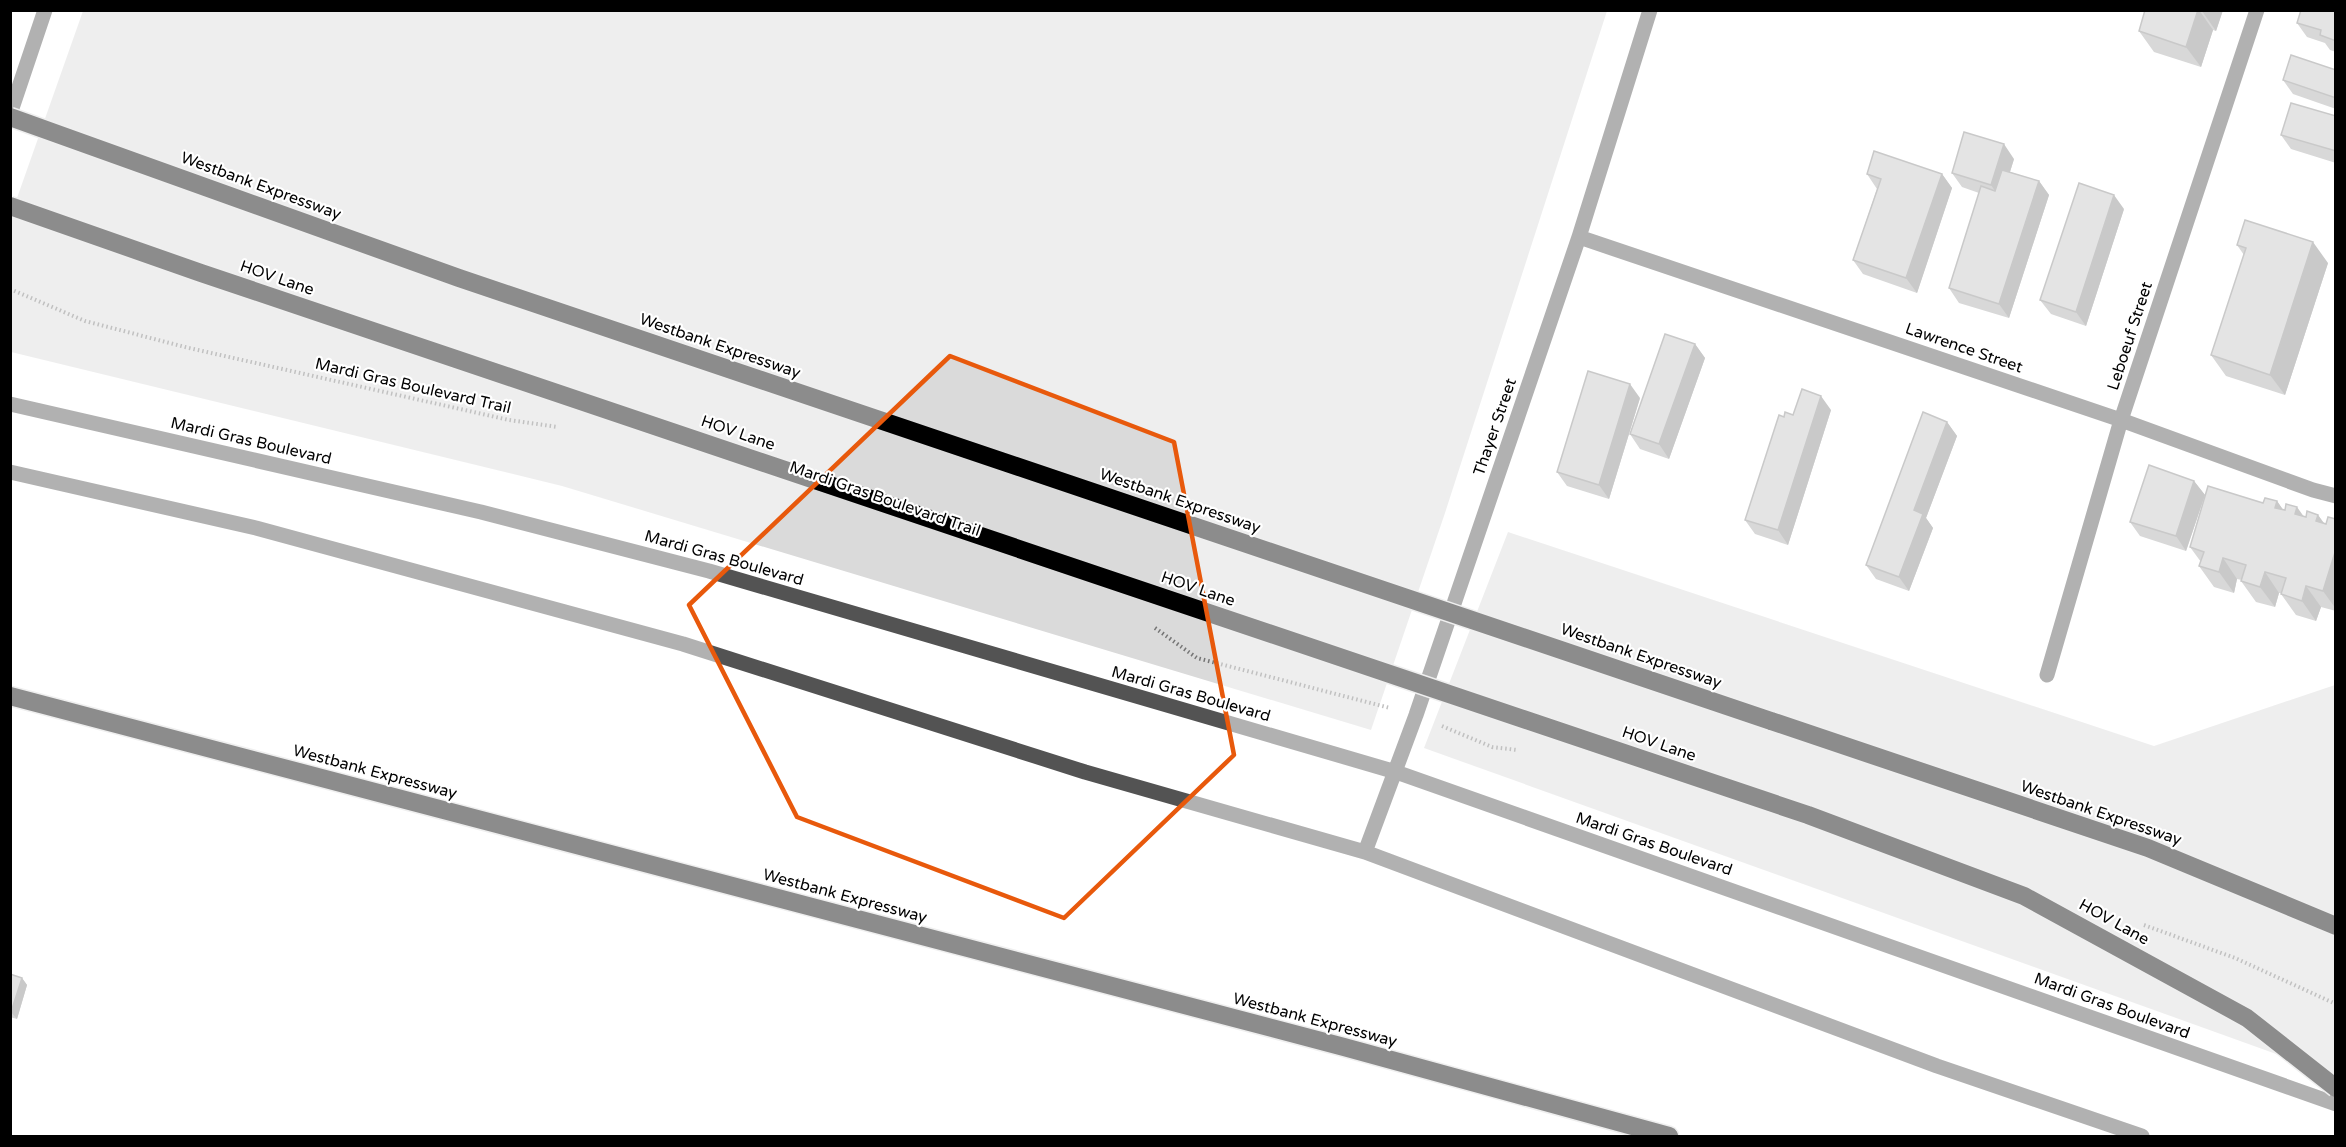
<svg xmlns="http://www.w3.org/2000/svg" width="2346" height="1147" viewBox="0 0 2346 1147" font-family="'Varela Round',sans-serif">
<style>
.green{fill:#dadada}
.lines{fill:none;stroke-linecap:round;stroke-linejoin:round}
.highway-casing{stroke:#dbdbdb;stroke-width:21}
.path{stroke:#757575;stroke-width:4;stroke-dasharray:1.5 3;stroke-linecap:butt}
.minor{stroke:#535353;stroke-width:15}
.highway{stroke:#000;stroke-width:18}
.highway-bridge-casing{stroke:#dbdbdb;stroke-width:21;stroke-linecap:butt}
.highway-bridge{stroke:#000;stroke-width:18}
.wall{fill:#a8a8a8}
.shaded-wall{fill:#888}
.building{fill:#c3c3c3;stroke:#888;stroke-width:1.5}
.marked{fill:none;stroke:#e8590c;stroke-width:4.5;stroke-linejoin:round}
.labels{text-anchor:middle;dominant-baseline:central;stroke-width:4.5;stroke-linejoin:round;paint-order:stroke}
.street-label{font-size:16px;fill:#000;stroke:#fff}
</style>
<rect width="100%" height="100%" fill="#fff"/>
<path class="green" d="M83,11H1607L1445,513L1371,730L562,486L11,352V215Z
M1508,532L2154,746L2335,685V1075L1424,748Z"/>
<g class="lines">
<g class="highway-casing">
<path id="highway" d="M10,696L1344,1047L1669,1136
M1771,721L2148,848L2336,926"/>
</g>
<path class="path" d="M10,289L85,321L189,348L509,420L558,427
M1155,628L1197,658L1390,708
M1442,726L1492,747L1517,750
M2144,925L2235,958L2336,1004"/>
<path class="minor" d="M10,114L45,10
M1579,237L2121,420L2313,490L2336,496
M10,404L481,512L709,571L1396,772L2336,1104
M10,472L256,528L683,644L1085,772L1365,852L1937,1066L2142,1136
M2047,675L2121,420L2257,10
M1365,852L1416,715L1579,237L1650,10"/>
<use href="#highway" class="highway"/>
<g class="highway-bridge-casing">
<path id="highway-bridge" d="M10,117L459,278L1771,721
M10,206L201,273L1808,815L2024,896L2247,1018L2336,1088"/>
</g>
<use href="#highway-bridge" class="highway-bridge"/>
</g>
<path class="wall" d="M2145,10H2223L2216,31L2213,30L2201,67L2154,52L2139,31Z
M2336,10V52L2330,50L2325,43L2307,37L2297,23Z
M2336,70V109L2293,94L2283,80Z
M2336,116V163L2291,149L2281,135Z
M2014,159L2010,172L2039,181L2049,195L2009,318L1959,303L1949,288L1979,193L1962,187L1952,173Z
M1867,174H1942L1952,188L1917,293L1863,274L1853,260L1877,189Z
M2124,209L2086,326L2051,314L2040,300Z
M2237,245L2328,263L2285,395L2226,376L2211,355L2244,255Z
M1695,344L1705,358L1669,459L1640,449L1630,434Z
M1640,398L1609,499L1567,486L1557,472Z
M1831,410L1788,545L1755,534L1745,520L1784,417Z
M1947,422L1957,436L1926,518L1933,528L1909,591L1876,579L1866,565Z
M2194,481L2205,495L2186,551L2140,536L2130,522Z
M2277,501L2283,510L2306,517L2318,515L2324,523L2326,524L2336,519V611L2321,607L2316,621L2296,615L2281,594L2282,593H2279L2275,607L2256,602L2241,581L2242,580L2237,579L2234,593L2214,587L2199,566L2201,562L2190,547L2263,503Z
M10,974L22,978L27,985L17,1019L10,1017Z"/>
<path class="shaded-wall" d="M2198,10H2199L2213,30L2201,67L2186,47Z
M2223,10L2216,31L2202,11Z
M2004,144L2014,159L2001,200L1991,185Z
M1942,174L1952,188L1917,293L1906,278Z
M2039,181L2049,195L2009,318L1999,304Z
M2114,195L2124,209L2086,326L2076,312Z
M2313,242L2328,263L2285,395L2270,375Z
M1695,344L1705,358L1669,459L1659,444Z
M1630,384L1640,398L1609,499L1599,485Z
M1821,396L1831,410L1788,545L1778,530Z
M1947,422L1957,436L1926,518L1933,528L1909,591L1899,577L1914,510Z
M2194,481L2205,495L2186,551L2176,536Z
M2277,501L2291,521L2275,508Z
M2297,507L2312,528L2295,514Z
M2318,515L2332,535L2316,521Z
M2336,548V609L2323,591Z
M2223,558L2237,579L2234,593L2219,572Z
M2265,572L2279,593L2275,607L2260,587Z
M2306,586L2321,607L2316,621L2302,601Z
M22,978L27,985L17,1019L11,1012Z"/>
<path class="building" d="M2145,10H2198L2186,47L2139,31Z
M2301,10H2336V41L2320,35L2321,30L2297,23Z
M2291,55L2336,70V98L2283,80Z
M2291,103L2336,116V151L2281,135Z
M1964,132L2004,144L1991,185L1952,173Z
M1874,151L1942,174L1906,278L1853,260L1881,179L1867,174Z
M2002,170L2039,181L1999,304L1949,288L1981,186L1995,191Z
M2079,183L2114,195L2076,312L2040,300Z
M2245,220L2313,242L2270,375L2211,355L2246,248L2237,245Z
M1665,334L1695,344L1659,444L1630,434Z
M1588,371L1630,384L1599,485L1557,472Z
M1802,389L1821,396L1778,530L1745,520L1779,415L1784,417L1785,412L1793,415Z
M1923,412L1947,422L1914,510L1923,514L1899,577L1866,565Z
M2149,465L2194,481L2176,536L2130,522Z
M2208,486L2263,503L2265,498L2277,501L2275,508L2285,510L2286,504L2297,507L2295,514L2306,517L2307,511L2318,515L2316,521L2326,524L2328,517L2336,519V549L2323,591L2306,586L2302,601L2281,594L2286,578L2265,572L2260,587L2241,581L2246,565L2223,558L2219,572L2199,566L2204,552L2190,547Z
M10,974L22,978L11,1012L10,1011Z"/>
<path d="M0 0H2346V1147H0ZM950,356L1174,442L1234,755L1064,918L797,817L689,605Z" fill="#fff" fill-opacity=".55" fill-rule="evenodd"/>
<path class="marked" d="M950,356L1174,442L1234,755L1064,918L797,817L689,605Z"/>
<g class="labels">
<g class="street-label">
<text transform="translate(261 186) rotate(20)">Westbank Expressway</text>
<text transform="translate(277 278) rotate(19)">HOV Lane</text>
<text transform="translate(2130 336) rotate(-72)">Leboeuf Street</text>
<text transform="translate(720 346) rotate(19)">Westbank Expressway</text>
<text transform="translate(1964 348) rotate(19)">Lawrence Street</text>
<text transform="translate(413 386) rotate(13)">Mardi Gras Boulevard Trail</text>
<text transform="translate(1495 427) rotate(-71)">Thayer Street</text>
<text transform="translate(738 433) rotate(19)">HOV Lane</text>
<text transform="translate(251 441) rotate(13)">Mardi Gras Boulevard</text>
<text transform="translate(885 499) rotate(19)">Mardi Gras Boulevard Trail</text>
<text transform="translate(1180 501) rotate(19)">Westbank Expressway</text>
<text transform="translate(724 558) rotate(16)">Mardi Gras Boulevard</text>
<text transform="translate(1198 589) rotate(19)">HOV Lane</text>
<text transform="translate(1641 656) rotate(19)">Westbank Expressway</text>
<text transform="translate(1191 694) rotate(16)">Mardi Gras Boulevard</text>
<text transform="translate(1659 744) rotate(19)">HOV Lane</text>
<text transform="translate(375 772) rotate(15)">Westbank Expressway</text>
<text transform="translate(2101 813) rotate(19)">Westbank Expressway</text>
<text transform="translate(1654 844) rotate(19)">Mardi Gras Boulevard</text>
<text transform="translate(845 896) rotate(15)">Westbank Expressway</text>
<text transform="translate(2114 922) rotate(29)">HOV Lane</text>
<text transform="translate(2112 1006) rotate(20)">Mardi Gras Boulevard</text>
<text transform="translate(1315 1020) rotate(15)">Westbank Expressway</text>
</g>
</g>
<rect width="2346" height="1147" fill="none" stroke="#000000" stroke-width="24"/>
</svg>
